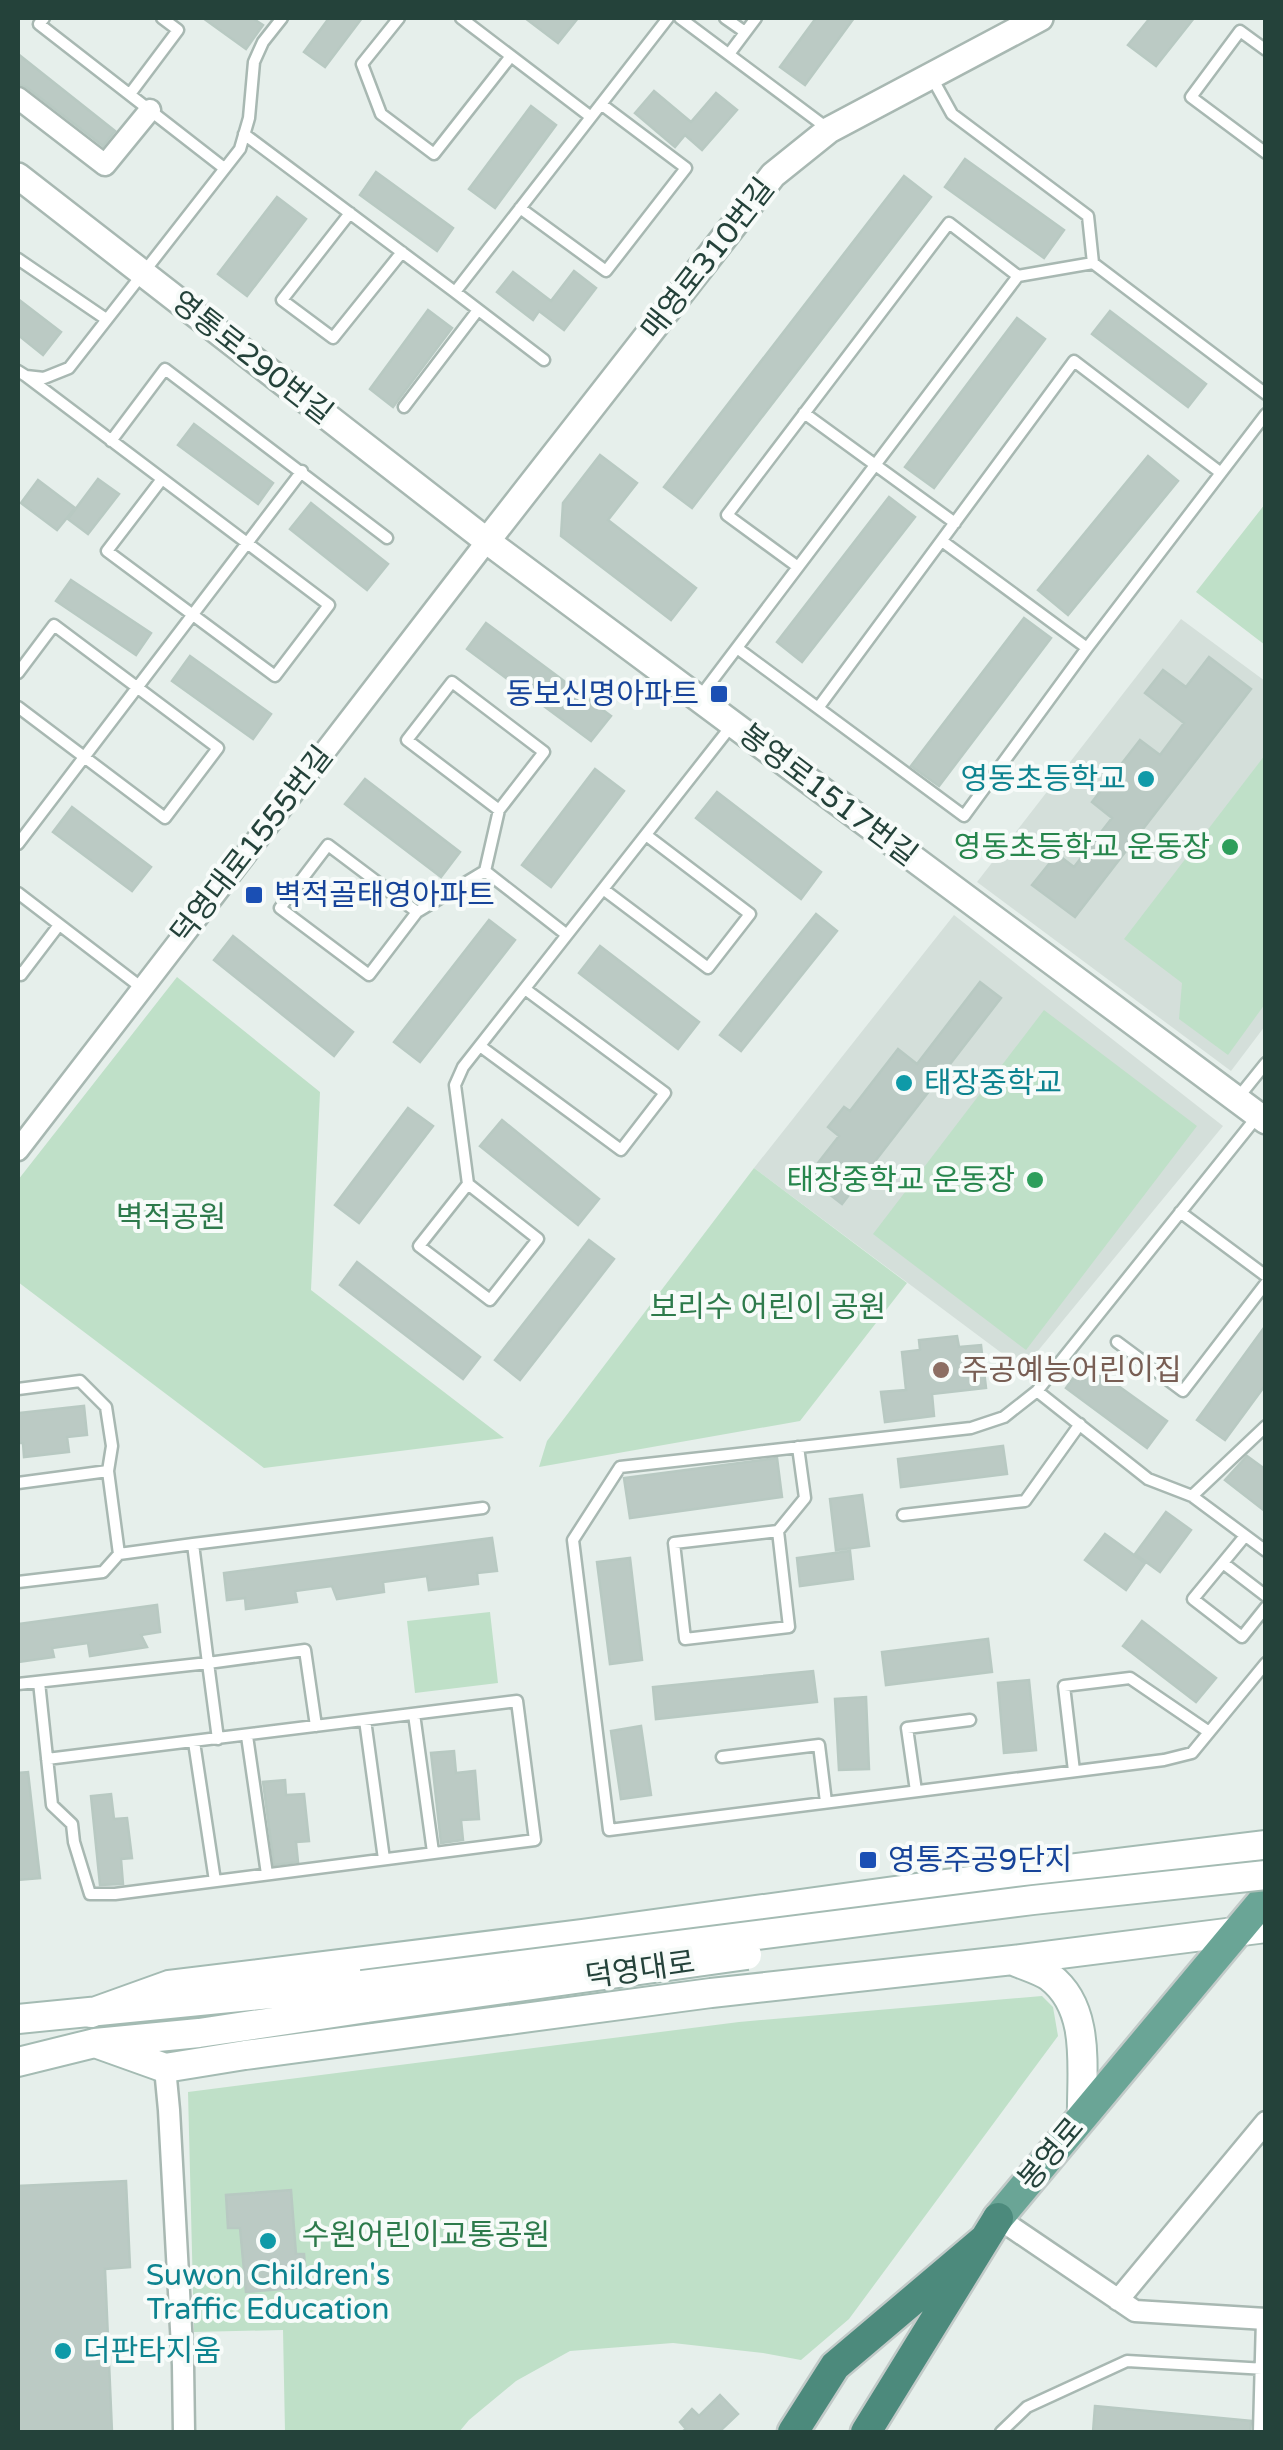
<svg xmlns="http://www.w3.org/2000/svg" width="1283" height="2450" viewBox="0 0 1283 2450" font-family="'Varela Round','Noto Sans KR',sans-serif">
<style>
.built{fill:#d4dfda}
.green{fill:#bfe0c8}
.building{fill:#bbcac4;stroke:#b8c9c2;stroke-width:2.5}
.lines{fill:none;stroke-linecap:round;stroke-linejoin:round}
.service-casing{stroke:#a8b8b2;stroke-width:15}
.minor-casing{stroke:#a8b8b2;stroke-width:25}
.tertiary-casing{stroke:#a8b8b2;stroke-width:30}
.secondary-casing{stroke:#a4bbb3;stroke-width:32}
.primary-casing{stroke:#c2cac8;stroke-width:35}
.trunk-casing{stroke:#c2cac8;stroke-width:35}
.service{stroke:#fff;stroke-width:10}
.minor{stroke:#fff;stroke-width:20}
.tertiary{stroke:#fff;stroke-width:25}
.secondary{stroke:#fff;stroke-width:28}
.primary{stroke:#6aa596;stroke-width:30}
.trunk{stroke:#4c8a7c;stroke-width:30}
.secondary-bridge-casing{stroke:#a4bbb3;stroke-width:32;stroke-linecap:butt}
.secondary-bridge{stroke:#fff;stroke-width:28}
.transit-dot{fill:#1a4fb4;stroke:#f7fbf9;stroke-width:4}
.culture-dot{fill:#0f9aa8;stroke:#f7fbf9;stroke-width:4}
.leisure-dot{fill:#2e9e5b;stroke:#f7fbf9;stroke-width:4}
.education-dot{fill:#8d6e63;stroke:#f7fbf9;stroke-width:4}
.labels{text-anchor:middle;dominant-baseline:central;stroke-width:8;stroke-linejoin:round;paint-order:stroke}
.street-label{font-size:30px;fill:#24423a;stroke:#f7fbf9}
.transit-label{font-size:30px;fill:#164399;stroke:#f7fbf9;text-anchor:start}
.culture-label{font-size:30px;fill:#0d838f;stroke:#f7fbf9;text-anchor:start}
.leisure-label{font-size:30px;fill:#27864d;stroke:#f7fbf9;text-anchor:end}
.park-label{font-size:30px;fill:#2d7a4b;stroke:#f7fbf9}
.education-label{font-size:30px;fill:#785e54;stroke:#f7fbf9;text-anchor:start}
</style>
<rect width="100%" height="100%" fill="#e6efeb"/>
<path class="built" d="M1181,619L1265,681V1026L1231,1071L977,882Z
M954,915L1223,1126L1023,1369L754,1168Z"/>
<path class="green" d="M1265,504V645L1196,592Z
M1265,755V1004L1228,1055L1179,1019L1182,983L1124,939Z
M177,977L320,1092L311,1290L504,1438L264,1468L18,1282V1180Z
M1044,1010L1197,1126L1026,1350L873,1234Z
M754,1168L907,1283L800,1421L539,1467L547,1441Z
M490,1612L498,1683L415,1693L407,1621Z
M1042,1996L1053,2007L1058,2036L849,2319L801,2360L763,2353L673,2343L570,2351L516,2381L469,2420L459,2432H285L283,2330L194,2332L188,2092L739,2022Z"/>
<path class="building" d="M203,18H252L263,25L246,49Z
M329,18H362L325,67L304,52Z
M525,18H578L558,43Z
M816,18H854L805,85L780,67Z
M1150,18H1194L1156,66L1128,45Z
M18,54L115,131L103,146L26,87L18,85Z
M654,91L691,122L716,93L737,110L702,150L685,135L675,147L635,113Z
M531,106L556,125L495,208L469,189Z
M965,159L1064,230L1044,258L945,187Z
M376,172L453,228L437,251L360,195Z
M904,176L931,197L692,508L664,487Z
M277,197L306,219L247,296L218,274Z
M574,271L596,288L564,330L539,311L533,320L497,292L513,272L551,301Z
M18,299L61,332L43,355L18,335Z
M428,310L452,328L393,407L370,389Z
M1110,311L1206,384L1188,407L1092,334Z
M1017,318L1045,339L934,488L905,467Z
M194,424L273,483L258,504L178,445Z
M600,455L637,483L608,520L696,588L671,620L561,536L563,503Z
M1148,456L1178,481L1068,615L1038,590Z
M98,479L119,494L88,534L68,519Z
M38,480L75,508L57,530L21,503Z
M889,497L915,517L802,662L777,642Z
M311,503L388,564L367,590L290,529Z
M71,580L151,633L136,655L56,601Z
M1024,618L1051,638L939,786L911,766Z
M486,623L611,716L591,741L467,649Z
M190,656L271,714L253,739L172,681Z
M1209,657L1251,689L1075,917L1032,885L1057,854L1074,867L1112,818L1092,802L1140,740L1160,755L1184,723L1145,693L1163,670L1186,687Z
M595,769L624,791L551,887L522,865Z
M365,779L460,852L441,877L345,804Z
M717,792L821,872L801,899L696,818Z
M72,807L151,867L132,891L53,832Z
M816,914L837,931L741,1051L720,1035Z
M489,920L515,940L420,1062L394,1042Z
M233,936L353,1032L334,1056L214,960Z
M600,946L699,1022L678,1049L579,973Z
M980,982L1001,998L842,1204L807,1177L839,1136L828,1127L844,1107L850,1111L898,1049L917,1064Z
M408,1108L433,1126L359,1223L335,1205Z
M502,1120L599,1199L578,1225L480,1146Z
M589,1240L614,1259L520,1380L495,1360Z
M357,1262L480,1357L463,1379L340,1285Z
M1266,1325V1384L1225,1440L1197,1420Z
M957,1336L959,1347L981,1345L986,1388L932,1394L934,1416L885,1422L881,1392L906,1390L902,1352L920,1350L919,1340Z
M1085,1362L1167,1421L1147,1448L1066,1388Z
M84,1406L87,1435L67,1437L69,1452L24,1457L23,1443H18V1413Z
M1003,1446L1007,1474L901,1487L898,1459Z
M1247,1456L1266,1470V1512L1225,1480Z
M777,1458L782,1497L630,1518L624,1478Z
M862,1495L869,1546L836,1550L830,1499Z
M1166,1512L1191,1530L1160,1572L1135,1554Z
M1105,1534L1145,1563L1126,1590L1085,1560Z
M492,1538L497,1571L477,1573L478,1584L429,1590L427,1576L383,1582L384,1592L337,1599L332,1586L295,1591L297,1602L246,1609L245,1598L227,1600L224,1573Z
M850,1551L853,1579L800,1586L797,1558Z
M630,1558L642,1660L610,1664L597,1562Z
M157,1605L160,1632L141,1635L147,1647L90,1656L88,1643L52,1648L54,1657L18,1662V1624Z
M1142,1621L1216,1678L1196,1702L1123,1646Z
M988,1639L992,1672L886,1685L882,1652Z
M813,1671L817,1702L656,1719L653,1687Z
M1029,1680L1036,1750L1004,1753L998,1683Z
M866,1697L869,1769L839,1770L835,1699Z
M641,1726L651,1795L621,1799L611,1731Z
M454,1751L456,1773L475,1771L479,1819L461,1820L463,1840L441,1843L431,1753Z
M28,1772L40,1878L18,1880V1773Z
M285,1780L286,1795L304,1794L309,1841L296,1842L298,1862L274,1865L263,1782Z
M111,1794L114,1819L127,1818L132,1858L121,1859L123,1884L100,1885L91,1796Z
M126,2181L130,2267L105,2269L112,2432H18V2186Z
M291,2190L296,2254H304L307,2287L246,2292L240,2228H228L226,2195Z
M720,2395L738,2414L719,2432H682L686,2429L680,2422L692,2409L699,2416Z
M1095,2406L1251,2421L1250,2432H1093Z"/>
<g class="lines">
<g class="service-casing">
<path id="service" d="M44,18L39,24L224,168
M399,18L362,64L381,114L434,154L511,56
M461,18L591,117
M680,18L827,128
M725,18L745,32
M1266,50L1240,31L1191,97L1266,153
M729,54L756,18
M130,94L178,30L162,18
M244,134L455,292L668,18
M520,208L606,271L686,168L601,104
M350,213L282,300L333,338L402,252
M18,259L106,319
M1093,263L1266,394
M455,292L544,360
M18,371L26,376L329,605L275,676L107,551L162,479
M26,376L44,378L69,368L240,149L249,118L254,62L263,42L282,18
M404,407L478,310
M804,413L955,523
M111,441L165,369L387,538
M942,541L1087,648
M798,567L727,515L949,223L1018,276
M737,648L964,816L1087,648L1266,414
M18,673L54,625L218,748L165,818L18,707
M699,698L1018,276L1093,263L1088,216L952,114L931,76
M818,708L1074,361L1221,473
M18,844L302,471
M485,871L567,935
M603,889L708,968L750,914L646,835
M18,893L142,988
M417,912L328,845L280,908L369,975L417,912L485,871L499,810L544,752L452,682L407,740L499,810
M18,972L21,975L59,925
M480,1046L621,1150L665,1093L525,989
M1237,1099L1266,1063
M1256,1118L1037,1391L1004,1417L971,1428L620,1467L573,1540L609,1830L1164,1760L1192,1753L1266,1663
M468,1184L419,1246L490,1300L538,1239L468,1184L455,1085L463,1067L732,725
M1180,1212L1266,1276
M1117,1342L1183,1391L1266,1283
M18,1389L80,1381L106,1407L112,1446L108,1471
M1037,1391L1148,1479L1192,1496L1266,1551
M18,1483L108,1471L119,1554L193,1544L208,1663L18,1684
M1192,1496L1266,1426
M903,1515L1025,1501L1080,1424
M778,1531L789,1627L685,1639L674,1543L778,1531L805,1498L798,1447
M1245,1536L1193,1599L1242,1637L1266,1607
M193,1544L483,1508
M1223,1563L1266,1596
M18,1582L103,1572L119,1554
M39,1682L52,1805L72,1824L74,1842L90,1894H115L535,1840L517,1701L47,1759
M414,1714L433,1852
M365,1720L384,1859
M247,1736L267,1874
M218,1739L208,1663L305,1650L316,1726
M194,1742L215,1881
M722,1757L819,1745L826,1802
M1074,1771L1064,1686L1130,1678L1209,1732
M916,1791L907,1728L970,1720
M1001,2432L1027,2407L1127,2361L1266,2369
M1259,2432L1262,2319"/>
</g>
<g class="minor-casing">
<path id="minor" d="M18,98L105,165L150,110
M18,1150L487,541
M165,2068L169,2110L183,2365L184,2432
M998,2218L1135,2311L1266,2319
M1118,2300L1266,2122"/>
</g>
<g class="tertiary-casing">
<path id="tertiary" d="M18,176L487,541L1266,1121
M487,541L773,175L829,130L1040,18"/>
</g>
<g class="secondary-casing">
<path id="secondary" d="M1014,1961C1025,1966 1040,1970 1050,1977C1092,2009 1081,2071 1082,2117
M91,2013L169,1985L583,1934L945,1884L1266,1845
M18,2019L362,1985
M95,2043L165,2068L245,2055L711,1993L1013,1960L1266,1928
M18,2062L95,2043L199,2033L367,2008"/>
</g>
<g class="primary-casing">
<path id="primary" d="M998,2218L1266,1897"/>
</g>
<g class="trunk-casing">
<path id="trunk" d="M793,2432L835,2366L985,2239
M866,2432L998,2218"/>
</g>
<use href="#service" class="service"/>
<use href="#minor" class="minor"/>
<use href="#tertiary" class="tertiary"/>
<use href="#secondary" class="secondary"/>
<use href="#primary" class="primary"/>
<use href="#trunk" class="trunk"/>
<g class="secondary-bridge-casing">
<path id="secondary-bridge" d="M362,1985L1033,1900L1266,1875
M367,2008L747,1955"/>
</g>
<use href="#secondary-bridge" class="secondary-bridge"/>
</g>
<g class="transit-dot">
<rect x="709" y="684" width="20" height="20" rx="5"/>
<rect x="244" y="885" width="20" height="20" rx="5"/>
<rect x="858" y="1850" width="20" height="20" rx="5"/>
</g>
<g class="culture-dot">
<circle cx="1146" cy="779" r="10"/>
<circle cx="904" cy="1083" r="10"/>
<circle cx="268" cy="2241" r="10"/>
<circle cx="63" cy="2351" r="10"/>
</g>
<g class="leisure-dot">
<circle cx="1230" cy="847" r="10"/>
<circle cx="1035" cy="1180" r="10"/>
</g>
<circle class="education-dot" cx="941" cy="1370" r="10"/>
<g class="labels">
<g class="street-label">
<text transform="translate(708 259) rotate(-52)">매영로310번길</text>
<text transform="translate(252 358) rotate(38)">영통로290번길</text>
<text transform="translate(828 795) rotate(37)">봉영로1517번길</text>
<text transform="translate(252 845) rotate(-52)">덕영대로1555번길</text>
<text transform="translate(640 1970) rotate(-8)">덕영대로</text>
<text transform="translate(1051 2154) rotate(-50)">봉영로</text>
</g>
<g class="transit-label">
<text x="699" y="694" text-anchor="end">동보신명아파트</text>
<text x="274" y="895">벽적골태영아파트</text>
<text x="888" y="1860">영통주공9단지</text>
</g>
<g class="culture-label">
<text x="1126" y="779" text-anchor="end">영동초등학교</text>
<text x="924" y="1083">태장중학교</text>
<text x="268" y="2275" text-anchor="middle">Suwon Children's<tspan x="268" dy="34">Traffic Education</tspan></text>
<text x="83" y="2351">더판타지움</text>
</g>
<g class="leisure-label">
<text x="1210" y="847">영동초등학교 운동장</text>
<text x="1015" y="1180">태장중학교 운동장</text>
</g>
<g class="park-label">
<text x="171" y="1217">벽적공원</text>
<text x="768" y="1307">보리수 어린이 공원</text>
<text x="426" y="2235">수원어린이교통공원</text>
</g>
<g class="education-label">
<text x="961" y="1370">주공예능어린이집</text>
</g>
</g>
<rect width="1283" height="2450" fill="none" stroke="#24423a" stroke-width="40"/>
</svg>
